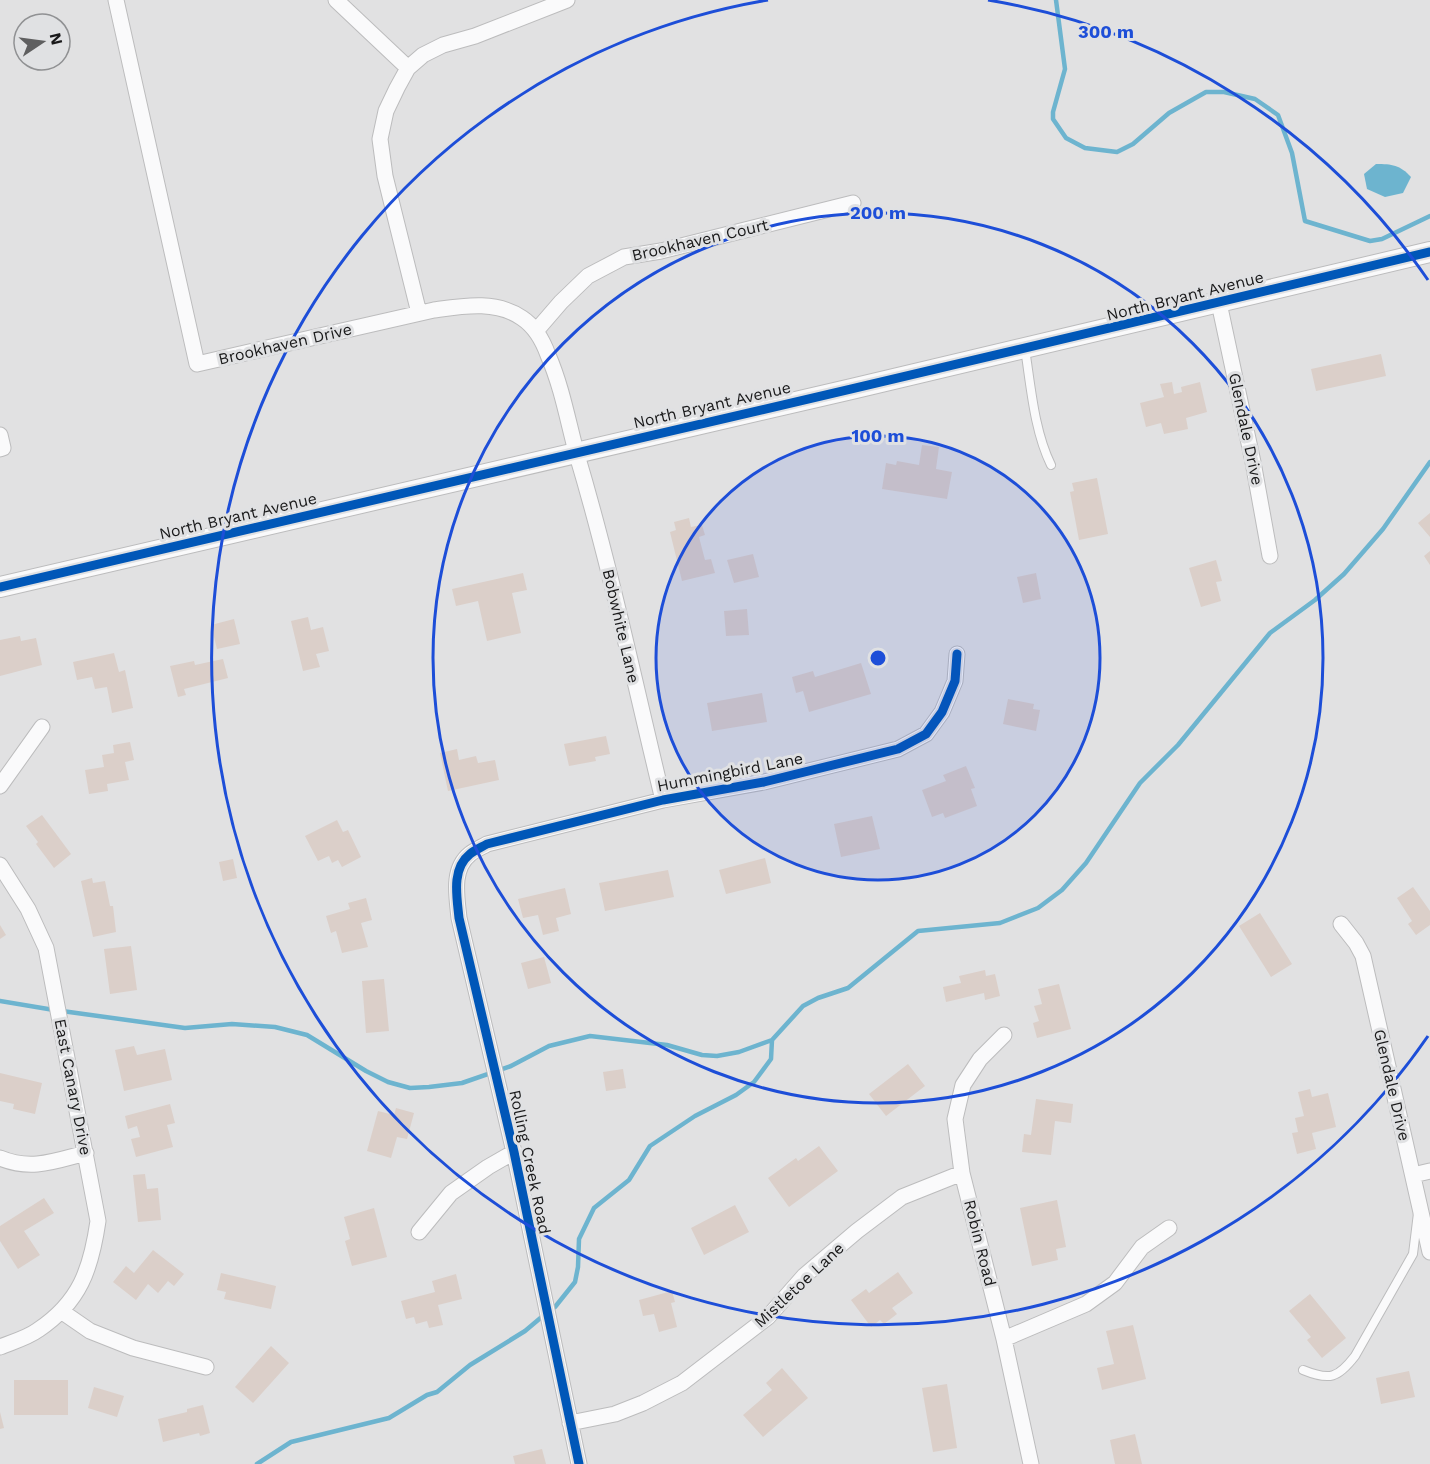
<svg xmlns="http://www.w3.org/2000/svg" width="1430" height="1464" viewBox="0 0 1430 1464" font-family="'Work Sans',sans-serif">
<style>
.water{fill:#6db4cf}
.lines{fill:none;stroke-linecap:round;stroke-linejoin:round}
.stream{stroke:#6db4cf;stroke-width:4.5}
.building{fill:#dbcfc9}
.service-casing{stroke:#bcbcbd;stroke-width:10}
.minor-casing{stroke:#bcbcbd;stroke-width:17}
.tertiary-casing{stroke:#bcbcbd;stroke-width:22}
.service{stroke:#fafafb;stroke-width:8}
.minor{stroke:#fafafb;stroke-width:15}
.tertiary{stroke:#fafafb;stroke-width:20}
.cycleway-casing{stroke:#e0e1e3;stroke-width:13}
.cycleway{stroke:#0057b8;stroke-width:9}
.ring{fill:none;stroke:#1d4ed8;stroke-width:3}
.labels{text-anchor:middle;dominant-baseline:central;stroke-width:6;stroke-linejoin:round;paint-order:stroke}
.street-label{font-size:16px;fill:#19191a;stroke:#e0e1e3}
.centre{fill:#1d4ed8;stroke:#e0e1e3;stroke-width:3}
.ring-label{font-size:18px;text-anchor:middle;font-weight:bold;fill:#1d4ed8;stroke:#e0e1e3;stroke-width:6;stroke-linejoin:round;paint-order:stroke}
</style>
<rect width="100%" height="100%" fill="#e1e1e2"/>
<path class="water" d="M1376,164C1392,164 1400,165 1411,177L1403,193L1385,197L1367,189L1364,174Z"/>
<g class="lines">
<path class="stream" d="M1056,0L1065,69L1053,112V119L1066,138L1085,148L1117,152L1133,144L1169,113L1206,92H1224L1255,99L1278,115L1292,153L1305,221L1370,241L1382,239L1430,216
M0,1001L54,1010
M62,1011L185,1028L232,1024L275,1027L307,1035L366,1071L388,1082L410,1088L429,1087L462,1083L511,1066L549,1046L590,1036L667,1045L702,1055L717,1056L739,1052L772,1040L803,1006L818,998L848,988L918,931L1000,923L1038,908L1062,890L1086,863L1140,783L1178,745L1270,633L1315,600L1344,574L1383,529L1430,462
M551,1310L555,1307L575,1282L578,1267L579,1239L594,1208L629,1180L650,1146L695,1116L736,1095L754,1082L771,1059L772,1040
M257,1464L291,1442L389,1418L427,1395L437,1392L470,1365L525,1331L544,1315"/>
</g>
<path class="building" d="M1381,354L1386,376L1316,391L1311,369Z
M1172,382L1174,394L1182,392L1181,387L1200,382L1207,412L1186,418L1188,429L1164,434L1161,423L1146,427L1140,403L1164,397L1160,384Z
M922,445L939,447L936,469L952,472L947,499L882,489L886,463L896,465L897,461L919,465Z
M1097,478L1108,534L1079,540L1070,492L1074,491L1072,483Z
M1430,513V537L1418,523Z
M689,518L691,527L702,525L705,535L699,537L705,560L711,559L715,573L682,581L670,532L676,530L674,522Z
M1430,551V565L1424,556Z
M753,554L759,577L734,583L727,560Z
M1216,560L1222,581L1216,582L1221,601L1201,607L1189,568Z
M523,573L527,590L512,593L521,633L487,641L478,601L456,606L452,589Z
M1036,573L1041,599L1023,603L1017,577Z
M747,609L749,635L726,636L724,611Z
M308,617L311,630L323,627L329,651L316,654L320,667L303,671L291,621Z
M234,619L240,644L217,649L211,625Z
M20,636L21,641L36,638L42,665L0,676V640Z
M114,653L119,672L125,670L133,708L112,713L107,687L95,689L92,677L77,680L73,662Z
M223,659L228,678L184,689L186,695L178,697L170,666L194,661L195,665Z
M861,663L871,694L809,712L803,691L796,693L792,677L813,671L815,677Z
M762,693L767,722L712,731L707,703Z
M1008,699L1034,704L1033,709L1040,710L1036,731L1003,724Z
M606,736L610,754L595,757L596,761L569,766L564,744Z
M130,742L134,760L125,762L129,780L107,784L108,791L89,794L85,770L104,767L102,755L114,753L113,745Z
M457,749L459,760L476,756L478,763L495,760L499,780L448,791L440,753Z
M966,766L975,788L971,789L977,806L945,818L943,813L932,817L922,790L946,781L943,775Z
M42,815L71,854L54,868L36,844L38,842L26,826Z
M872,816L880,849L841,857L834,824Z
M337,820L343,832L348,830L361,857L342,867L338,860L332,863L329,856L318,861L305,836Z
M765,858L771,883L726,894L719,870Z
M233,859L237,878L223,881L219,862Z
M668,870L674,897L605,911L599,883Z
M92,878L93,883L105,881L110,906H113L116,932L93,937L81,881Z
M1413,887L1430,911V925L1416,935L1408,924L1412,921L1397,898Z
M565,888L571,914L556,918L559,931L543,935L538,915L523,918L518,899Z
M366,898L372,920L361,923L368,947L342,953L336,931L331,933L326,916L350,909L348,903Z
M1260,913L1292,964L1271,977L1239,926Z
M0,925L6,935L0,939Z
M131,946L137,990L110,994L104,949Z
M544,957L551,983L528,989L521,963Z
M985,970L986,976L995,974L1000,996L985,1000L984,993L946,1002L943,987L961,983L959,976Z
M384,979L389,1031L366,1033L362,981Z
M1059,984L1071,1029L1037,1038L1033,1023L1039,1021L1034,1006L1042,1004L1038,989Z
M134,1046L137,1055L165,1049L172,1080L124,1091L115,1050Z
M908,1064L925,1086L886,1116L869,1094Z
M623,1069L626,1088L606,1091L603,1072Z
M0,1073L42,1083L35,1114L13,1109L14,1104L0,1101Z
M1310,1089L1312,1097L1328,1093L1336,1127L1312,1133L1316,1149L1297,1154L1292,1133L1298,1132L1295,1118L1304,1116L1298,1092Z
M1036,1099L1073,1104L1071,1123L1055,1121L1051,1155L1022,1152L1024,1134L1031,1135Z
M170,1104L175,1123L167,1125L173,1147L136,1157L131,1139L140,1137L137,1126L128,1129L125,1116Z
M396,1108L414,1113L407,1139L397,1137L391,1158L367,1151L378,1111L394,1115Z
M819,1146L838,1171L789,1207L768,1178L796,1158L798,1161Z
M145,1174L147,1189L158,1188L161,1220L138,1222L133,1175Z
M44,1198L54,1213L24,1231L40,1255L18,1269L0,1241V1226Z
M1057,1200L1066,1247L1056,1249L1058,1260L1032,1266L1020,1208Z
M735,1205L749,1232L704,1255L691,1228Z
M374,1208L387,1257L352,1266L345,1241L350,1239L344,1217Z
M153,1250L184,1274L174,1286L168,1281L158,1293L148,1284L136,1300L113,1282L126,1266L134,1273Z
M898,1272L913,1293L892,1308L897,1314L884,1324L880,1320L871,1327L851,1300L866,1289L869,1293Z
M221,1273L276,1286L271,1309L224,1299L226,1292L217,1290Z
M456,1274L462,1299L438,1305L443,1325L429,1328L427,1321L416,1324L414,1317L406,1319L401,1301L435,1292L432,1281Z
M672,1291L675,1302L671,1303L677,1327L659,1332L654,1314L643,1316L639,1300Z
M1310,1294L1346,1338L1322,1358L1307,1340L1311,1337L1289,1311Z
M1133,1325L1146,1379L1102,1390L1097,1368L1114,1364L1106,1331Z
M271,1346L289,1363L253,1403L235,1387Z
M782,1368L808,1398L763,1437L743,1415L772,1390L766,1383Z
M1409,1371L1415,1397L1381,1404L1376,1378Z
M14,1380H68V1415H14Z
M947,1384L957,1448L933,1452L922,1388Z
M94,1387L124,1396L117,1417L88,1408Z
M203,1405L210,1433L200,1436L199,1433L163,1442L158,1419L187,1412V1409Z
M0,1412L4,1428L0,1429Z
M1135,1434L1142,1464H1115L1110,1440Z
M542,1449L546,1464H515L513,1456Z"/>
<g class="lines">
<g class="service-casing">
<path id="service" d="M1025,349C1031,387 1034,430 1051,465
M1303,1370C1330,1381 1338,1378 1355,1356L1413,1254L1418,1213"/>
</g>
<g class="minor-casing">
<path id="minor" d="M116,0L197,364L434,310C463,306 496,300 522,318C534,326 543,341 548,355C562,387 568,422 577,455C611,569 635,685 663,800
M336,0L408,68
M1219,303L1253,462L1270,556
M419,313L385,176L380,139L386,111L397,88L408,68L423,55L443,45L475,36L567,0
M536,331L561,302L588,276L624,257L661,251L853,203
M0,435L3,448L0,449
M0,786L42,727
M0,865L28,909L46,948L98,1221C91,1269 80,1302 38,1330C27,1338 12,1342 0,1347
M1341,924L1356,943L1363,956L1430,1252
M1004,1035L980,1059L963,1085L955,1119L962,1173L1004,1339L1031,1464
M0,1158C31,1171 55,1161 86,1153
M1413,1175L1430,1171
M419,1232L451,1193L488,1167L514,1152
M61,1311L90,1331L133,1348L206,1367
M1004,1339L1086,1304L1115,1283L1142,1247L1169,1228
M570,1423L615,1414L643,1403L682,1383L768,1317L804,1276L857,1231L902,1197L962,1173
M579,1464L514,1152L459,918C457,897 451,869 470,854C475,850 482,847 487,844L663,800L764,782L898,749L926,734L942,712L955,681L957,654"/>
</g>
<g class="tertiary-casing">
<path id="tertiary" d="M0,587C477,475 954,367 1430,252"/>
</g>
<use href="#service" class="service"/>
<use href="#minor" class="minor"/>
<use href="#tertiary" class="tertiary"/>
<g class="cycleway-casing">
<path id="cycleway" d="M0,587C477,475 954,367 1430,252
M579,1464L514,1152L459,918C457,897 451,869 470,854C475,850 482,847 487,844L663,800L764,782L898,749L926,734L942,712L955,681L957,654"/>
</g>
<use href="#cycleway" class="cycleway"/>
</g>
<circle cx="878" cy="658" r="222" fill="#1d4ed8" fill-opacity=".12"/>
<g class="ring">
<circle cx="878" cy="658" r="222"/>
<circle cx="878" cy="658" r="445"/>
<path d="M1428 1036A667 667 0 1 1 768 0M988 0A667 667 0 0 1 1428 280"/>
</g>
<g class="labels">
<g class="street-label">
<text transform="translate(700 240) rotate(-13)">Brookhaven Court</text>
<text transform="translate(1185 296) rotate(-14)">North Bryant Avenue</text>
<text transform="translate(285 344) rotate(-13)">Brookhaven Drive</text>
<text transform="translate(712 405) rotate(-13)">North Bryant Avenue</text>
<text transform="translate(1246 429) rotate(78)">Glendale Drive</text>
<text transform="translate(238 516) rotate(-13)">North Bryant Avenue</text>
<text transform="translate(621 626) rotate(77)">Bobwhite Lane</text>
<text transform="translate(730 772) rotate(-11)">Hummingbird Lane</text>
<text transform="translate(1392 1085) rotate(77)">Glendale Drive</text>
<text transform="translate(73 1087) rotate(79)">East Canary Drive</text>
<text transform="translate(530 1162) rotate(78)">Rolling Creek Road</text>
<text transform="translate(980 1243) rotate(76)">Robin Road</text>
<text transform="translate(799 1285) rotate(-43)">Mistletoe Lane</text>
</g>
</g>
<circle cx="878" cy="658" r="9" class="centre"/>
<g class="ring-label">
<text x="1106" y="38">300 m</text>
<text x="878" y="219">200 m</text>
<text x="878" y="442">100 m</text>
</g>
<g transform="translate(42 42) rotate(77)"><circle r="28" fill="#e0e1e3" stroke="#909193" stroke-width="1.5"/>
<path d="M0-4.5L10 22L0 15L-10 22Z" fill="#5f5f60"/>
<text y="-9" font-size="16" font-weight="bold" text-anchor="middle" fill="#19191a">N</text>
</g>
</svg>
